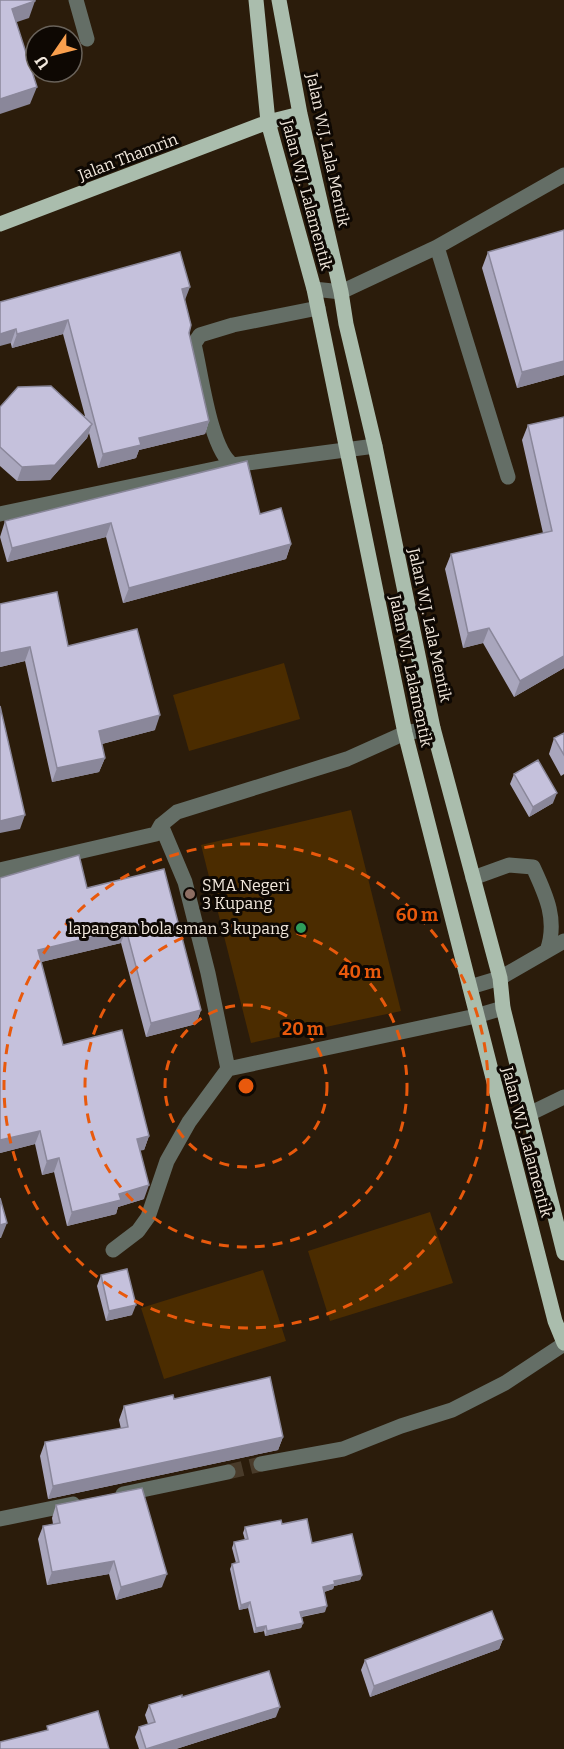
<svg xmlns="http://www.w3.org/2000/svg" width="564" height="1749" viewBox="0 0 564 1749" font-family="Bitter,serif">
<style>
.green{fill:#4b2c00}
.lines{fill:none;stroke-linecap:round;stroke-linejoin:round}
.minor-tunnel{stroke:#493b2a;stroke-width:15;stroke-dasharray:15 8;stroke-linecap:butt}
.minor{stroke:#646e66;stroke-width:15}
.major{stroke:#aabdad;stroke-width:15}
.wall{fill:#a9a6bd}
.shaded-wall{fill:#8a879a}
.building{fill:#c5c1dc;stroke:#8a879a;stroke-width:1.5}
.ring{fill:none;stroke:#e8590c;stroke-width:3;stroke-dasharray:10 8}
.education-dot{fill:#8d6e63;stroke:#0e0803;stroke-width:2}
.leisure-dot{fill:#2e9e5b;stroke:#0e0803;stroke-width:2}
.labels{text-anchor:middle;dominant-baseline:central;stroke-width:6;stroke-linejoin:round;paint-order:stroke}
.street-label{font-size:16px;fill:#f2e8dd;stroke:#0e0803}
.poi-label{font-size:16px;fill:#f2e8dd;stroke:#0e0803;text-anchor:start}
.centre{fill:#e8590c;stroke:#0e0803;stroke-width:3}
.ring-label{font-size:18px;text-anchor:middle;font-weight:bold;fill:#e8590c;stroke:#0e0803;stroke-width:6;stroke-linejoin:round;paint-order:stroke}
</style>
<rect width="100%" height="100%" fill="#2b1c0b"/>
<path class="green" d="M284,663L300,719L189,751L173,695Z
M351,810L401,1011L251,1043L201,845Z
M430,1212L453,1283L330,1321L308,1251Z
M263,1270L286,1341L164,1379L141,1308Z"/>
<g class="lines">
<path class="minor-tunnel" d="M228,1472L261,1464"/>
<path class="minor" d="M76,0L87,39
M437,247L508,477
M314,289L341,292L437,247L564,175
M318,308L233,325L200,335L194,344C201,372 210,450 233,465L375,446
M0,514L233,465
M0,870L156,834L161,825L177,812L347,759L405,733L433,728
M473,878L509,865L533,867C546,895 558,920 547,951
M470,987L500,978L564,941
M228,1069L476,1016L503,1008
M529,1114L564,1097
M113,1250L138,1231L148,1217L167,1161L189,1122L228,1069L208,973L185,882L161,825
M261,1464L343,1449L401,1426L452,1410L505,1383L564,1344
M123,1494L228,1472
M0,1519L73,1504"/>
<path class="major" d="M256,0L268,122L314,289L405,733L555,1321L564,1343
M279,0L300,114L341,292L346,324L375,446L433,728L500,978L503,1008L564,1253
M0,224L268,122L300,114"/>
</g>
<path class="wall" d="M488,252L564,375L517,388L482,268Z
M185,300L189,333L209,421L205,434L139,450L136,458L98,468L89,433L87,438L50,480L17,481L0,466V407L85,416L63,334L12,348L0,302Z
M564,417V668L514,697L483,643L463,648L445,569L451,554L543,533L522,440L528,425Z
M260,514L291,544L286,559L123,603L106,537L7,562L0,537L5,521Z
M0,604L68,646L155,730L102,744L105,758L99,772L52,782L25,661L0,667Z
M564,733V774L561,776L549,754L554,738Z
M514,774L553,803L529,817L510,784Z
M164,869L201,1010L196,1024L146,1037L121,943L41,962L63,1045L149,1136L144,1150H140L144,1199L118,1207L116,1214L67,1226L54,1172L42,1175L35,1144L0,1153V878L87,888Z
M101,1275L132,1315L106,1321L97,1286Z
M174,1399L283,1437L278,1450L48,1499L40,1456L45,1442L121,1429L119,1420L124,1406Z
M56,1505L162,1587L116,1600L109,1574L47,1585L38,1539L43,1526L53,1524L52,1518Z
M282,1524L312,1543L362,1575L360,1580L334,1586L333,1589L324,1592L325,1612L302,1617L303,1623L301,1628L265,1636L264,1631L254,1633L248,1608L239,1610L230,1569L232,1564L236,1563L232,1548L234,1542L245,1540L243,1533L245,1527Z
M503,1639L499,1649L370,1697L361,1670L365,1660Z
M182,1697L276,1717L176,1749H139L135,1737L139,1727L148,1724L145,1715L149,1705Z"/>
<path class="shaded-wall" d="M35,1L29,18L5,26L12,9Z
M37,87L30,104L0,114V99Z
M190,287L185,300L182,289Z
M68,320L63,334L12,348L17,334Z
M16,329L11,343L0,346V334Z
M564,361V375L517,388L522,372Z
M209,421L205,434L139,450L136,458L98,468L103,454L139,438Z
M92,424L87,438L50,480L17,481L22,467Z
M111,523L106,537L7,562L12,548Z
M291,544L286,559L123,603L129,588Z
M489,628L483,643L463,648L468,633Z
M30,647L25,661L0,667V653Z
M564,656V668L514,697L520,681Z
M160,715L155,730L94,746L99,731Z
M105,758L99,772L52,782L57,768Z
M557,793L553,803L529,817L533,807Z
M25,815L20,829L0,833V821Z
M126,929L121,943L33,964L38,950Z
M201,1010L196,1024L146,1037L151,1023Z
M40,1131L35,1144L0,1153V1140Z
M149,1136L144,1150L132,1152L137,1139Z
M59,1158L54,1172L42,1175L47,1161Z
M149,1185L144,1199L118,1207L116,1214L67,1226L72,1212L119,1194Z
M7,1223L1,1238H0V1225Z
M136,1305L132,1315L106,1321L109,1311Z
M283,1437L278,1450L48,1499L53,1486Z
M114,1561L109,1574L47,1585L52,1572Z
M167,1574L162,1587L116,1600L121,1587Z
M362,1575L360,1580L334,1586L333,1589L321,1593L323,1587L334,1581Z
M250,1602L248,1608L239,1610L241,1605Z
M327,1606L325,1612L298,1617L300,1612Z
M303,1623L301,1628L265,1636L267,1631Z
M266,1626L264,1631L254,1633L256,1628Z
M503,1639L499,1649L370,1697L374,1686Z
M280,1707L276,1717L176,1749H147Z"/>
<path class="building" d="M0,0H35V1L12,9L37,87L0,99Z
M564,230V361L522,372L488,252Z
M180,252L190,287L182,289L191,325L189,333L209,421L139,438L141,445L103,454L68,320L17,334L16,329L0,334V302Z
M51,386L92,424L55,465L22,467L0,447V407L18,387Z
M564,417V656L520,681L489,628L468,633L451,554L552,531L528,425Z
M247,461L260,514L281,508L291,544L129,588L111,523L12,548L5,521Z
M57,592L68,646L137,629L160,715L99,731L105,758L57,768L30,647L0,653V604Z
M0,706L25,815L0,821Z
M564,733V755L554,738Z
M538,760L557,793L533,807L514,774Z
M79,855L87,888L164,869L201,1010L151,1023L126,929L38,950L63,1045L122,1030L149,1136L137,1139L149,1185L119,1194L121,1200L72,1212L59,1158L47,1161L40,1131L0,1140V878Z
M0,1198L7,1223L0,1225Z
M127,1269L136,1305L109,1311L101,1275Z
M270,1377L283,1437L53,1486L45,1442L128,1427L124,1406L173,1395L174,1399Z
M142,1488L167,1574L121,1587L114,1561L52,1572L43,1526L60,1523L56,1505Z
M307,1519L312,1543L352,1534L362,1575L334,1581L335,1584L323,1587L327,1606L300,1612L303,1623L267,1631L266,1626L256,1628L250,1602L241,1605L232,1564L239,1562L234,1542L248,1539L245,1527L281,1520L282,1524Z
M492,1611L503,1639L374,1686L365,1660Z
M269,1671L280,1707L146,1749L139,1727L155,1722L149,1705L182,1695V1697Z
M98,1711L109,1749H0V1742L48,1730L47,1726Z"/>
<g class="ring">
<circle cx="246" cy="1086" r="81"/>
<circle cx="246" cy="1086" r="161"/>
<circle cx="246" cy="1086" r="242"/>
</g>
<circle class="education-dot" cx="190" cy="894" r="6"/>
<circle class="leisure-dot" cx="301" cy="928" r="6"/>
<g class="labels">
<g class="street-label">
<text transform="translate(328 150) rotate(78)">Jalan W.J. Lala Mentik</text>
<text transform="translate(128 157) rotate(-21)">Jalan Thamrin</text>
<text transform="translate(307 195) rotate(75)">Jalan W.J. Lalamentik</text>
<text transform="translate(430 625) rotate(78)">Jalan W.J. Lala Mentik</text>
<text transform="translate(411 671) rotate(78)">Jalan W.J. Lalamentik</text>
<text transform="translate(527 1142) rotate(75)">Jalan W.J. Lalamentik</text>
</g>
<g class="poi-label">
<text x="202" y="885">SMA Negeri<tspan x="202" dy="18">3 Kupang</tspan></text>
<text x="289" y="928" text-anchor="end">lapangan bola sman 3 kupang</text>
</g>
</g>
<circle cx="246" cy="1086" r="9" class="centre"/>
<g class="ring-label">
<text x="417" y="921">60 m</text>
<text x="360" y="978">40 m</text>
<text x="303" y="1035">20 m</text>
</g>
<g transform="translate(54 54) rotate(235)"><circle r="28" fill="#0e0803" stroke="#69625a" stroke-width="1.5"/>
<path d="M0-4.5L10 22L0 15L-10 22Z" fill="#f99f4d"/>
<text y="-9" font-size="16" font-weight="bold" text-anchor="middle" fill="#f2e8dd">U</text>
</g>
</svg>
